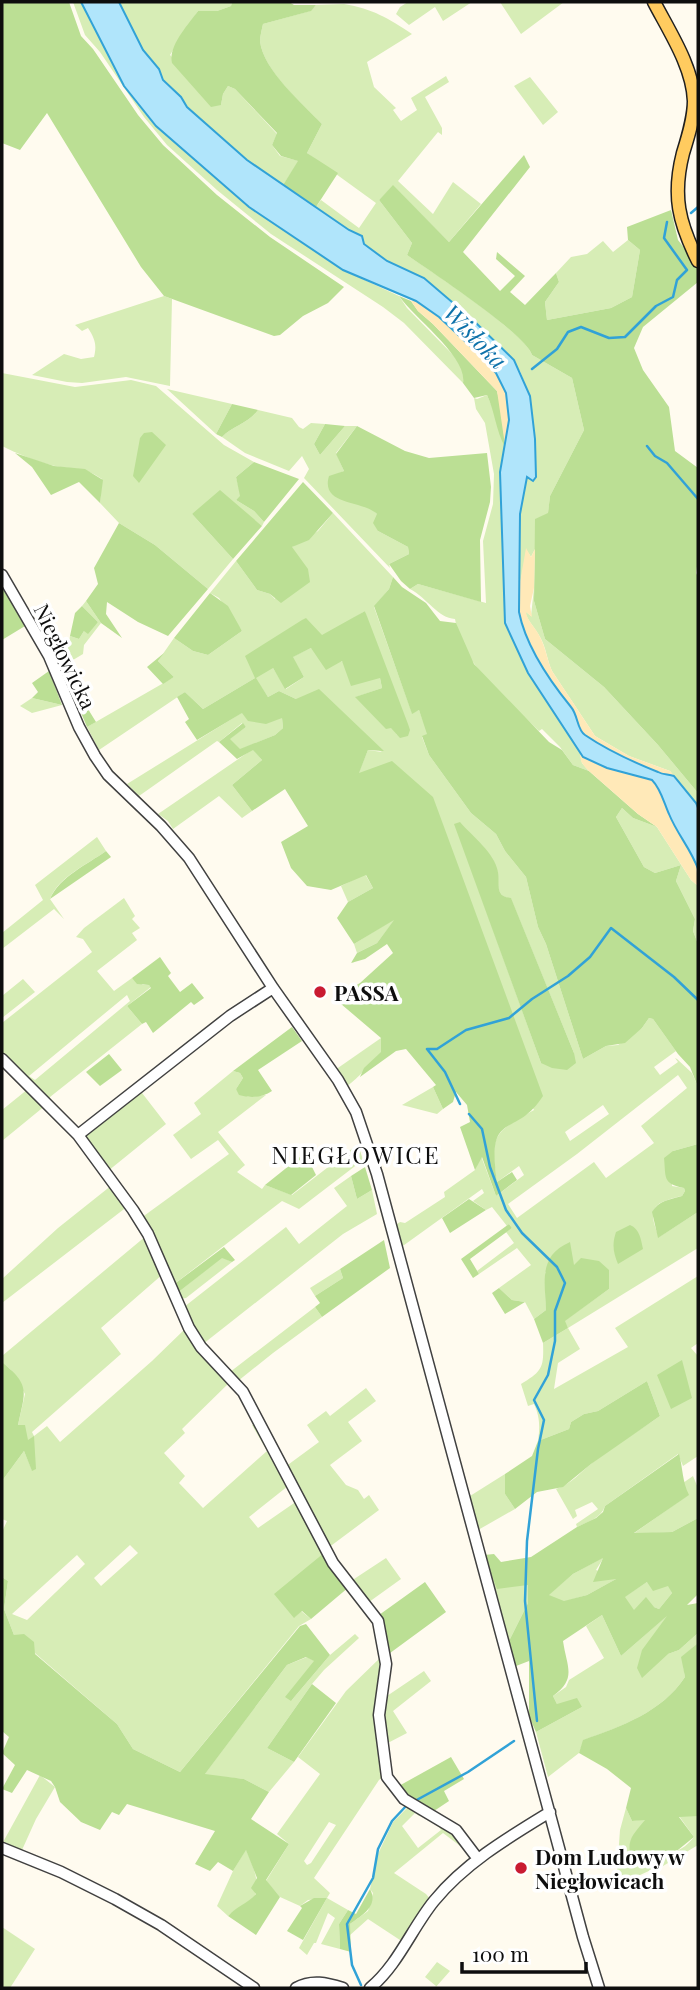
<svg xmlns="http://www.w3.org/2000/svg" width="700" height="1990" viewBox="0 0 700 1990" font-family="'Playfair Display',serif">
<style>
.green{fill:#d7edb6;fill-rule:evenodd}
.forest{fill:#bbdf94;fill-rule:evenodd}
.sand{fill:#ffe9b8}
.water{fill:#b0e5fb;stroke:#31a2d7;stroke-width:2}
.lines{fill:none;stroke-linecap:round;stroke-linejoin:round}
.stream{stroke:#31a2d7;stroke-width:2.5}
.minor-casing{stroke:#414141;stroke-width:13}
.major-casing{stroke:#1f1f1f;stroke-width:15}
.minor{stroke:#fff;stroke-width:10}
.major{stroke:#ffcb5f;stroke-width:12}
.poi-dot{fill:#c91b32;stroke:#fff;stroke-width:2.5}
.labels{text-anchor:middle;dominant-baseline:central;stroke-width:7;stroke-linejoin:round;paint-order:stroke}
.street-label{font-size:21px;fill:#0e0e0e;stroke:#fff}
.poi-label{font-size:21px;font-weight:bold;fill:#0e0e0e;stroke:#fff;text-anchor:start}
.water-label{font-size:23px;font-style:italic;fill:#0e72aa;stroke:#fff}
.quarter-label{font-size:24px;letter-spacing:2px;fill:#0e0e0e;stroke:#fff}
</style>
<rect width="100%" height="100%" fill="#fffbef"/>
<path class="green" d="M73,2H81L124,86L156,126L249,207L343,270L399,296L407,308L458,360L465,375L463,383L404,323L383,307L271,234L217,190L167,145L144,117L100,52L85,35Z
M119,2H232L231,6L217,11H198L170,55L221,105L223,94L228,86L235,89L277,134L272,145L280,156L299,161L283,185L247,160L189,109L181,97L163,80L159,69L143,50Z
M408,2H472L443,21L435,7L409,25L396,14L400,7Z
M500,2H564L521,34Z
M344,4C373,9 388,18 412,34L367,62L374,87L396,108L393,110L401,121L417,110L411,98L446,76L449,82L425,97L442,128V135L438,132L398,181L433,214L453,182L481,204L449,242L393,186L379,200L412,243L407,255C431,271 526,334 532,355L572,378L584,430L550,496L548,514L536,519L535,549L531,557L527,551L519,588L520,513L527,477H536L535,439L530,396L520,371L506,351L424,278L387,261L364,244L362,236L349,230L316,207L321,200L359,228L376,203L307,153L322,124C302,104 263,70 260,41C260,36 262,29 263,24L310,11L316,5Z
M530,77L558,112L543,125L514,86Z
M628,240L640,250L632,297L611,308L547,320L545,302L559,282L556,273L571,257L587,254L603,241L613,252Z
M164,296L172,299L170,386L126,377L82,383L67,382L32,375L64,354L81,359L94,357C97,345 95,339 88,328L82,331L75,325Z
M2,373L75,387L131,380L156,386L224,445L254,462L236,477L241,496L236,500L254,511L264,522L262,526L233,503L192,514L233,559L208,589L155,545L119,523L100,503L102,479C82,466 77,470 55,466C39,463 16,453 2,446Z
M167,389L232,404L216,434Z
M487,395L496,416L505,447L500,472L505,623L528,673L579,749L582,763L589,771L573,765L560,747L542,729L539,731C506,699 463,666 455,619C438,618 427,598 410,589L418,584L486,603L483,541L493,504L494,474L485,423L476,409L474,398L477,399Z
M258,410L292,418L299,427L303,429L311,423L325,424L314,444L320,455L345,426H357L336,453L344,471L335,475L359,504L371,508L377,514L378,531L408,547L409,554L389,564L390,568L304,478L309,469L302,456L289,471L245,453L222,437C233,426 249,423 258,410Z
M333,513L393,577L389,589L374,607L412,713L419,710L428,734L422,737L429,755L471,813L496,834L505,851L526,877L538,927L546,944L583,1059L606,1046L618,1045L642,1028L649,1018L653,1019L676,1051L654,1067L660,1075L678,1062L675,1058L677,1059L692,1073L698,1087V1144L673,1151L672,1186L684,1188L685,1191L682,1196C652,1203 647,1208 659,1237L698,1212V1248L568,1328L580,1349L558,1363L554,1389L628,1347L615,1328L698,1276V1343L691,1348L698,1356V1456L683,1466L678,1454L605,1506C601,1518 588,1522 577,1527L576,1524L598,1509L592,1502L575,1510L577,1516L573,1519L556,1489C571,1484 580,1473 592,1463C613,1446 637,1432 660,1416L647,1381L598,1411L584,1414L571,1422L569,1429L538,1441C540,1427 540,1417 534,1404L528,1406L521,1384C542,1371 544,1368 543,1343L568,1328L564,1321L609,1289L574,1265L545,1272L546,1310L534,1319L525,1302L512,1300L499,1288L531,1265L517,1248L479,1274L477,1271L514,1243L506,1232L512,1228L509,1224L507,1226L492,1207L486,1210L473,1201L484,1193L482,1189L400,1248L394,1226L400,1222L405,1223L445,1197L444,1192L475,1170L481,1156L496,1196L524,1175L519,1166L497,1182C490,1135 493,1133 534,1110L358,774L368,750L382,752L296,699L279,691L268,697L255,678L203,709L185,692L99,750L87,727L174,677L158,661L174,638L193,651L208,655L242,631L219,598L210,593L236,561L257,590L270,594L275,599L292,547L318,531ZM365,611L397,735L395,731L356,697L382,688L380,678L311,648L292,657L304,677L286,689L273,668ZM455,824L498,872C497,885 496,896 511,899L574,1053L541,1063ZM678,1075L687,1088L641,1126L654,1143L606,1178L594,1162L517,1218L508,1204L577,1154ZM603,1105L609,1114L570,1141L565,1132Z
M534,588V601L545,639L604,687L658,745L698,793V808L670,771L629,756L595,736L552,671C547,660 546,647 540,637C535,627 527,621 525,611L531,616Z
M86,601L101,623L84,645L83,654L73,660H59L67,654L70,636L79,639L84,631L98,622L82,606Z
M32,698L62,705L32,713L20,706Z
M243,712L282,718L283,728L275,735L239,750L229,739L246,727L242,723L219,742L217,741L139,796L127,784Z
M253,749L262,760L232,785L252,811L242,818L219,796L173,829L168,821L158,814Z
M622,808L633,818L657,827L691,880L698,886V944L693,931L695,919L676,881L681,865L655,873L644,867L616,817Z
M97,837L106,851C88,864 58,877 50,899L64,919L54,909L2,949V933L43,900L35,885Z
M365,874L373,888L348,902L341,886Z
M124,898L135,916L132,919L140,928L132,933L137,940L97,971L114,991L132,978L143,985H149L151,987L127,1006L142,1024L50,1097L49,1101L2,1055V1023L92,952L83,939L76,937L84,928ZM127,995L130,1001L35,1080L29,1076Z
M396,918L377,943L357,953L354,944Z
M23,979L35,992L2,1018V996Z
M381,1038L382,1052C369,1064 360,1077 346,1087L335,1070Z
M233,1071L240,1073L243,1078L236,1089L248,1097L266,1095L218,1132L245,1165L237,1172L262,1189L265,1185L292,1195L358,1144L363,1160L299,1209L282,1201L173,1285L141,1218L229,1154L218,1140L191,1159L173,1135L201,1114L194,1103Z
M433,1087L443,1109L437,1114L402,1105Z
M28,1089L46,1105L2,1141V1110Z
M139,1089L166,1124L108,1171L85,1139L86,1131Z
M351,1176L357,1199L372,1190L377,1214L343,1234L203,1344L184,1307L286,1227L299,1244L347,1206L334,1188Z
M112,1185L128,1206L2,1303V1279L58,1228Z
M146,1236L163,1274L101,1328L121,1354L32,1432L34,1436L47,1426L60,1442L152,1361L186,1328L231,1381L182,1429L185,1433L164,1453L185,1476L179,1483L203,1508L267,1451L252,1425H257L288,1486L249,1517L258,1528L297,1501L324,1553L295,1617L301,1611L311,1619L299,1626L180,1772L133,1749L117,1724L14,1635L4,1609L8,1581L2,1577V1532L7,1521L2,1519V1481L24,1451L32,1470L33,1437L28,1441L18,1425L25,1394L11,1370L2,1362V1356ZM130,1545L138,1553L101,1586L94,1578ZM77,1555L85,1564L27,1620L12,1614Z
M222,1257L232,1262L186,1298L180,1299L176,1294Z
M340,1269L343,1278L315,1296L310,1288Z
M315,1307L322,1317L273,1353L238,1381L230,1372Z
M366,1388L376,1401L348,1422L362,1441L330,1465L346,1485L358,1490L364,1499L369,1495L379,1510L328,1548L285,1467L319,1442L307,1425L326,1411L330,1416Z
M505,1474V1494L515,1509L478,1530L470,1496Z
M693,1476L698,1488V1518L672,1532L633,1534L688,1495L683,1483Z
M484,1555L528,1584V1603L508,1643Z
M604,1557L596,1570L618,1578L587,1595L563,1602L548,1595L573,1574Z
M386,1558L401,1579L369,1602L351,1581Z
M647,1582L669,1586L672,1593L659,1609L654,1607L634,1611L624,1597Z
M670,1613L668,1654L679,1650L698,1633V1643L682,1657L685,1677C662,1712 622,1726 584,1740L579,1753L548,1777L536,1732L582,1707L557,1704L553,1696L566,1687L569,1680L604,1658L586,1626L602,1615L621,1656Z
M355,1634L359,1638L324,1670L312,1684L267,1748L294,1762L269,1792L244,1779L204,1775L287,1665L307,1657L315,1661L291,1701L330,1655Z
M382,1656L384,1776L379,1780L314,1878L330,1893L327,1898L348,1910L339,1924L340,1949L321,1944L335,1918L328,1913L316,1943H314L307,1955L299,1948L327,1898L308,1900L300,1906L280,1897L266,1881L289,1844L277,1834L320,1774L298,1757L346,1691ZM329,1822L336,1825L311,1863L307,1865L304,1861Z
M424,1671L431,1681L393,1711L407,1733L384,1745V1698Z
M40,1775L55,1787L36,1819L22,1850L2,1844Z
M409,1806L420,1813L419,1816L415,1813L402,1826L418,1848L441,1830L437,1824L452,1830L468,1852L443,1833L394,1873L426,1894L431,1900L403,1942L368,1919L349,1936L350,1924L368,1911L373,1893L370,1889L378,1854L393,1822Z
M626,1808L632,1821L646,1819L632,1863C637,1860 642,1857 648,1855C669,1848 676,1859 694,1837L679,1816H698V1845L653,1872L651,1870L616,1886L620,1830Z
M246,1849C252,1865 267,1893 246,1905C239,1909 234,1909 228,1916L217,1906L233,1871Z
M2,1927L35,1949L10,1988H2Z
M437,1962L450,1971L435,1988L436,1986L425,1977Z"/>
<path class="forest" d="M2,2H69L81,36L93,49L138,115L163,145L217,195L270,237L344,287L328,303L303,316L280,335L274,336L164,296L141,267L47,113L20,150L2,143Z
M232,2H289L294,5H316L311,11L263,24C262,29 260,36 260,41C263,70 303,104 322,124L307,153L338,173L316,207L283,185L298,161L281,156L272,145L277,133L235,89L228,86L223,94L221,105L211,107L172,63C168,46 188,25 198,11H217L231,6Z
M524,155L530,167L463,252L500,291L515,276L496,259L497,252L525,276L510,292L525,305L556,273L559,282L545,302L547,320L611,308L632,297L640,250L628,240L627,227L671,210L678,240L698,266V282L643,327L634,348L643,370L669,407L675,451L698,468V560L696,573L698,577V793L658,745L604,687L545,639L534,601L535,519L548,513L550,496L584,430L572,378L532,355C526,334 430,271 407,255L412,243L379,200L393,185L449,242Z
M399,296L411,301L418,311L433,324L497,391L502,411L505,447C496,431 495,412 487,395L474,398L463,383C468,357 414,318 399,296Z
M232,404L258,410C249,423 233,426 222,437L216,434Z
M325,424L345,426L320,455L314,444Z
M357,426L405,451L429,458L487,453L491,487L490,502L480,540L481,602L418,584L410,589L401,581L389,564L409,554L408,547L378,531L373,523L377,514C363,500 320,506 329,476L344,471L336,454Z
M152,432L166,445L139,483L133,476L140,438L144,433Z
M15,453L54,466L85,469L103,480L100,503L79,482L51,495L32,467Z
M254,462L299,479L264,522L254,511L236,500L240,496L236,477Z
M303,482L333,513L309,540L292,547L308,569L310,582L281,603L270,594L257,590L236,561Z
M220,490L262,526L233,559L192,514Z
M119,523L155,545L208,589L168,636L138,622L107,602L106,614L122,638L101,623L86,601L98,584L94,568Z
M393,577L402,587L426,603L440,621L456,623L474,664L549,742L562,750L573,765L589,771L638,814L657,827L633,818L622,808L616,817L644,867L655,873L681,865L676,881L695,919L693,931L698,944V1087L690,1067L678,1054L653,1019L649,1018L642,1028L625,1043L606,1046L583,1059L546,944L538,927L526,877L505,851L496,834L471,813L429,755L422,736L427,734L419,710L412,714L374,606L389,589Z
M2,587L25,626L2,640Z
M210,593L228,606L242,631L208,655L193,651L174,638Z
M82,606L98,622L88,634L84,631L79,639L70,636L75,613Z
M365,611L408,724L410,730L408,736L400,738L391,728L386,729L355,697L382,688L380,678L351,686L342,661L326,670L311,648L293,657L304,677L285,689L273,668L256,678L268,697L279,691L296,699L319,689L384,751L368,750L359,773L392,761L433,797L543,1096C515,1140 486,1108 497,1182L512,1172L517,1180L496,1196L482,1157L475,1170L460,1127L470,1122L467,1105L456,1092L453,1102L443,1109L433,1087L436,1085L406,1049L396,1051L360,1077L364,1068L381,1052V1038L334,998L360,983L393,953L387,944L365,959L351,963L357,953L377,943L394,920L354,944L337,918L348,902L373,888L366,875L331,890L307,886L291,868L281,842L308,826L285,789L252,811L232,785L262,760L253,750L237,759L219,742L243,723L246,727L230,739L240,749L275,735L283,728L282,718L266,724L248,721L242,713L197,740L185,722L189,719L177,697L185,692L203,709L255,678L245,656L302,620L306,618L322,635Z
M164,653L158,661L174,677L163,684L147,667Z
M59,660H73L88,709L96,722L87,727Z
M49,671L62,705L32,698L38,692L32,683Z
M460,822C472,836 495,853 498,872C500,884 494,896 511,898L574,1053L576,1063L567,1070L552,1068L541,1063L454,824Z
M106,851L111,857L50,899C59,877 88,864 106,851Z
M160,957L171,973L168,976L180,992L192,983L204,998L194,1005L191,1002L153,1033L146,1022L142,1024L127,1006L151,988L149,985L137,984L132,978Z
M292,1027L302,1041L258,1070L272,1091C262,1098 250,1098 239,1095L236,1089L243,1078L240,1073L233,1071Z
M109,1054L122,1070L100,1086L86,1072Z
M698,1144V1212L658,1238L652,1212C659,1200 669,1200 682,1196L685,1191L684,1188C662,1184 666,1177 664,1158L673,1151Z
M305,1153L316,1175L291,1195L265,1185Z
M365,1167L372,1190L357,1199L351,1176Z
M469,1199L486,1210L450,1233L442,1218Z
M509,1224L512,1228L470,1259L479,1274L473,1278L461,1259Z
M630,1225C640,1229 641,1240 643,1249L618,1264C613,1252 612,1244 616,1232Z
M384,1240L390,1268L322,1317L315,1307L320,1303L315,1296L343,1278L340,1269Z
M570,1242L574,1265L581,1258L599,1261L609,1270V1289L565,1321L568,1328L543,1343L534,1319L546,1310C545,1281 538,1256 570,1242Z
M224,1247L235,1260L232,1262L222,1258L176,1294L173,1285Z
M499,1288L512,1300L525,1302L505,1314L492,1293Z
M682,1360L692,1398L671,1409L657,1375Z
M2,1362C31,1386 25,1391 18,1425H25L28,1440L34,1436L36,1469L32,1471L24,1451L2,1481Z
M647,1381L660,1416L591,1464L563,1487L537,1492L515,1509L505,1494V1474L532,1456L538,1441L569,1429L571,1422L584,1414L598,1411Z
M679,1454C683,1468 682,1481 689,1495L634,1533L672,1532L698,1518V1594L687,1605L698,1603V1633L679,1650L668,1654L642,1678L637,1668L642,1650L667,1616L621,1656L602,1615L563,1641C567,1668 577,1678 553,1696L557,1704L577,1698L582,1707L536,1732L529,1716V1661L516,1666L508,1643L528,1603V1585L497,1589L484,1555L494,1554L501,1562L531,1557L577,1527L596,1518L603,1512L605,1506ZM603,1558L593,1582L616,1579L587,1595L564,1601L549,1595L573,1574ZM647,1582L653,1591L668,1586L672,1593L659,1609L654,1607L646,1597L634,1610L625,1597Z
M324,1553L349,1587L311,1619L302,1611L294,1618L274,1594Z
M2,1577L8,1581L4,1609L14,1635L24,1634L34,1642L35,1654L117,1724L133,1749L180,1772L300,1626L306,1624L330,1655L291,1701L285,1697L314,1661L306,1657L287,1665L205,1774L244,1779L269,1792L251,1819L289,1844L266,1880L280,1897L256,1935L228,1916C237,1906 247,1904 256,1894L251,1888L257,1878L246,1850L233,1871L218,1862L210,1871L195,1864L215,1831L127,1804L119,1815L112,1812L100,1830L81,1822L60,1802L55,1787L51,1781L27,1770L12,1793L2,1789L15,1765L2,1753L9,1737L2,1731Z
M425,1582L446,1612L386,1656L379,1615Z
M698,1643V1816L679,1817L694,1837L673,1854L649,1855L632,1863C626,1840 631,1837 645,1820L632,1821L626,1808L631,1788L607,1769L579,1753L583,1740C622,1726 662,1712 685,1677L681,1657Z
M312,1684L336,1703L294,1762L267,1748Z
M451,1757L464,1779L444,1791L449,1801L434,1811L417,1805L397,1787Z
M370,1889C379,1906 362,1915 350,1924L351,1952L340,1949L339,1924L348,1910L356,1914Z
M314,1898H327L303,1940L287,1931L302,1908L300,1906Z"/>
<path class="sand" d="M411,301H416C446,322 497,359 507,396C511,412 507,429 505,445L497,391L433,324L418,311Z
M526,548L531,557L535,549L534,588L530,606L532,617L526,612C527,621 536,628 540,637C546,648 547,660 552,671L595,736L629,756L670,771L678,780L668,774H661L611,752L583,734L571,707L564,701L543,668L522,627L519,612V588Z
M581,753L583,757L607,768L652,780C661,789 664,803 669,814C681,843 698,851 698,886L691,880L657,827L638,814L589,771C583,765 579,761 581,753Z"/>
<path class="water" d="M81,2H119L143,50L159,69L163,80L181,97L187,107L247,160L349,230L362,236L364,244L387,261L424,278L473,320L514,360L530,396L535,439L536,477L533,481L527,477L520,514L519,612C526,647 549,680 571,707C578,715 577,730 585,735C607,750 633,762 658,772C663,775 668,774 674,776L696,803L698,808V869C691,849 677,834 669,814C664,803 661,789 652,780L607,768L583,757L528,673L505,623L500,472L509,420L506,393L496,373L482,357L439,317L416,301L343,270L249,207L156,126L124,86Z"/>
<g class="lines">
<path class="stream" d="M691,213L698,207
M532,369L557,349L568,332L581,327L609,338L625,337L656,306L673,297L677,280L687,270L664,238L667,222
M647,446L655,456L667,463L698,499
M460,1104L445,1072L427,1049H437L466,1030L509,1018L532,999L568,976L590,957L611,928L674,977L698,1000
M469,1114L482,1129L490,1167L506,1210L522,1233L557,1267L565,1283L555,1311V1341L548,1375L534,1400L544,1420L538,1449L527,1541L525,1601L537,1721
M413,1802L468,1772L514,1741
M361,1985L352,1965L347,1924L373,1878L378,1849L392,1821L407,1805"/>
<g class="minor-casing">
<path id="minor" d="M2,575L49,656L79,727L95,756L108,775L161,826L189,858L273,988L338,1080L356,1112L377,1174L583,1937L599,1988
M2,1059L78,1135L133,1210L148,1234L189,1328L201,1347L243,1392L333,1563L378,1621L386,1664L379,1715L387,1777L404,1799L456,1830L478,1859
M78,1135L230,1016L273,988
M2,1848L61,1872L115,1899L161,1925L254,1988
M296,1988C312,1979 327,1983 343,1988
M370,1988C398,1965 412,1928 434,1901C465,1863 509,1837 550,1812"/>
</g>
<g class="major-casing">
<path id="major" d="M654,2C669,31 693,67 694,101C694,118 688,137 683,153C672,196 679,223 698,261"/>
</g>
<use href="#minor" class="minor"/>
<use href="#major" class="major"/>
</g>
<g class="poi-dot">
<circle cx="320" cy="992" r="7"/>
<circle cx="521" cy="1868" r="7"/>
</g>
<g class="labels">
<g class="street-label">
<text transform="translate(66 656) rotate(64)">Niegłowicka</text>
</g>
<g class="poi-label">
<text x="334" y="992">PASSA</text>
<text x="535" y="1856">Dom Ludowy w<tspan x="535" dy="24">Niegłowicach</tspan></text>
</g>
<g class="water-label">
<text transform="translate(476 336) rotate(46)">Wisłoka</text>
</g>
<g class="quarter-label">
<text x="356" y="1154">NIEGŁOWICE</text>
</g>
</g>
<rect width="700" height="1990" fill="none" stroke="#0e0e0e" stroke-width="7"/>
<path d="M462 1962v10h124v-10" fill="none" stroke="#0e0e0e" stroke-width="3.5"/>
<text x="472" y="1962" font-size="21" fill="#0e0e0e" stroke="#ffffff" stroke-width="5" paint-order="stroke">100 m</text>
</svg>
